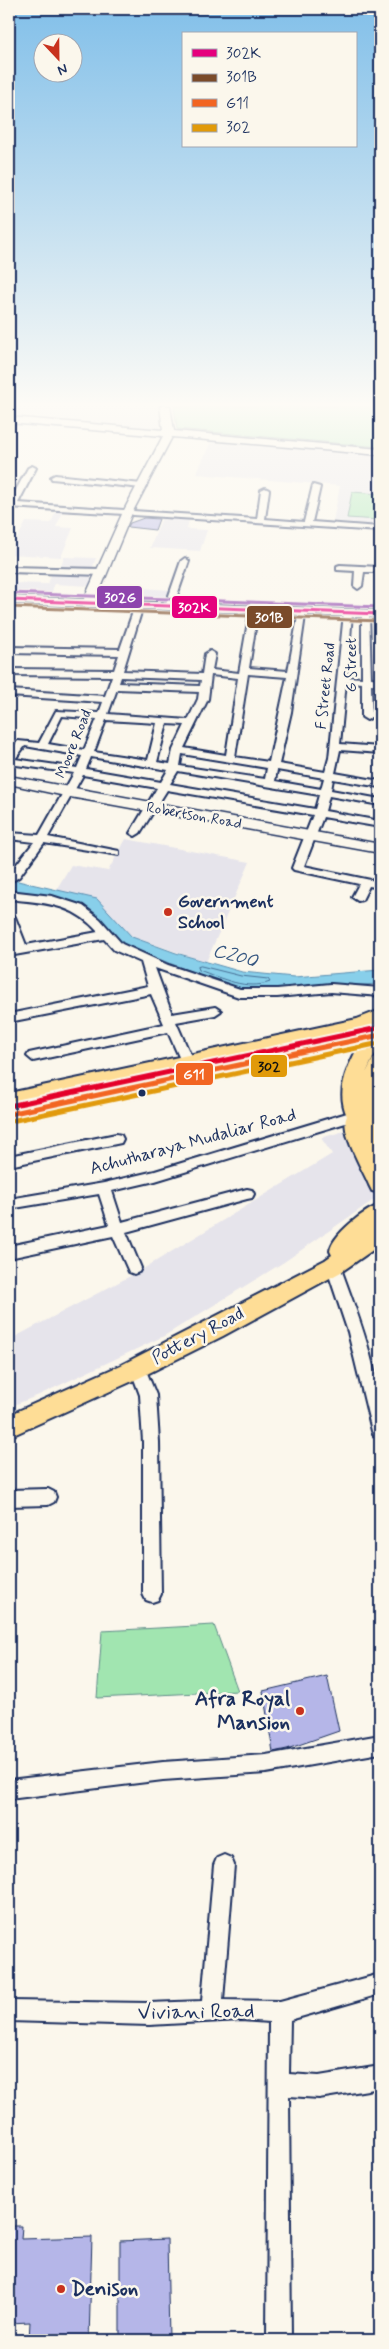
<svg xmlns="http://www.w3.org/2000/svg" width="389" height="2349" viewBox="0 0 389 2349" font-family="Mynerve,sans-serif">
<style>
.built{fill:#e6e4eb}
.green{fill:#a1e5b0;stroke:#5e8a87}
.water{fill:#88cfea;stroke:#5c8fb2}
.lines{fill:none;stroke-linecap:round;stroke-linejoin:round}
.shore{stroke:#476f96;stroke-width:1}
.building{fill:#b5b6e8;stroke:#1b2f5e}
.street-casing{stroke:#1b2f5e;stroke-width:4}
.secondary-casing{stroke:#1b2f5e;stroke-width:3}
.primary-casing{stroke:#1b2f5e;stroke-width:4}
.street{fill:#fbf7ec;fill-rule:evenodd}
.secondary{fill:#fbf7ec;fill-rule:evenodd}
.primary{fill:#fedd96;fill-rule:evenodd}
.bus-1-casing{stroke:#fbf7ec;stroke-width:5}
.bus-2-casing{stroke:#fbf7ec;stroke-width:5}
.bus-3-casing{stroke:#fbf7ec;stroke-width:9}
.bus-4-casing{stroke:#fbf7ec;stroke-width:9}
.bus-5-casing{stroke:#fbf7ec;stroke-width:9}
.bus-6-casing{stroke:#fbf7ec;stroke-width:5}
.bus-1{stroke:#e5007d;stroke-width:3}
.bus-2{stroke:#7a4b2a;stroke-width:3}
.bus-3{stroke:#f26522;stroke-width:5}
.bus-4{stroke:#e19a09;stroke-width:5}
.bus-5{stroke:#e4002b;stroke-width:5}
.bus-6{stroke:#8e44ad;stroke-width:3}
.poi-dot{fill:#c8321e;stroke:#fbf7ec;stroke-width:2}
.bus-dot{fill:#1b2f5e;stroke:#fbf7ec;stroke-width:2}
.labels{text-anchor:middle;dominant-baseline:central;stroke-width:5;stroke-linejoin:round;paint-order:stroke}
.far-street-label{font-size:15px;fill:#1b2f5e;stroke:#fbf7ec}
.poi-label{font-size:18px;font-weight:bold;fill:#1b2f5e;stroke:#fbf7ec;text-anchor:start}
.street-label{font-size:18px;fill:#1b2f5e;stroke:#fbf7ec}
.water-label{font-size:19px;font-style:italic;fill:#365781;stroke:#fbf7ec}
.near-poi-label{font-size:21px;font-weight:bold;fill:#1b2f5e;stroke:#fbf7ec;text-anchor:end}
.near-street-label{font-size:21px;fill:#1b2f5e;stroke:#fbf7ec}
.line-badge{stroke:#fbf7ec;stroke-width:2}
.badge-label{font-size:14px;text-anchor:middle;font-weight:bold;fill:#fff}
.pale-badge-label{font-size:14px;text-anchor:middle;font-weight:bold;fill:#111}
</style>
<rect width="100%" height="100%" fill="#fbf7ec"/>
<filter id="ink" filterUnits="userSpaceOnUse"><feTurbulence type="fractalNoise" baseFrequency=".02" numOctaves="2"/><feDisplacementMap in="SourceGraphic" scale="10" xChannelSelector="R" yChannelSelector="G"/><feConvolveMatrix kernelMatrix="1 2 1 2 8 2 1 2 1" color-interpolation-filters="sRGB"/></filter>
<g filter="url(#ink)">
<path class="built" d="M14,406H158L161,429L9,414Z
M211,442L380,456V525L333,521L340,486L196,474Z
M56,511L63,512L56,527L73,528L61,557L9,554L26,522L51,523Z
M162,518L189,520L187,529L207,530L200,551L150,548Z
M64,557L96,558L92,569L60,568Z
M52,572L92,574L89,586L54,584L51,596L9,594V583L48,584Z
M99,585L170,590L165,603L92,600Z
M126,839L250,862L206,962L132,937L119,925L56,890L71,865L108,871Z
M357,1127L380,1159V1191L375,1199L284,1262L164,1336L39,1395L9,1407V1340L138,1272L332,1154L321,1138Z"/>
<path class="green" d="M174,406H380V447L177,429Z
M352,492L380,494V520L347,518Z
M214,1625L238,1691L97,1698L102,1631Z"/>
<path class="water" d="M9,879L97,899L132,937L176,953L242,972L294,977L380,970V984L251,990L224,984L135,950L118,940L71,902L35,893L9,890Z"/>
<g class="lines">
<path class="shore" d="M201,966L241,976L268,979L270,982C247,991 221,978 199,970L198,967Z"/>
</g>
<path class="building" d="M144,518L159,519L155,530L128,527L130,523Z
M327,1676L339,1731L287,1749L273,1752L263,1691Z
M9,2226H22L21,2239L92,2237L89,2340H29L30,2322L9,2323Z
M167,2239L169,2340H120V2241Z"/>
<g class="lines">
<g class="street-casing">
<path id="street" d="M32,466L36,468L18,503L124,510L128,512L124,514L9,507V503L28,468Z
M55,475L142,484L146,486L142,488L52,479L51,477Z
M313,485L320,487L312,522L380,527V531L133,515L129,513L133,511L257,519L261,490L265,488L269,490L265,519L304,522Z
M185,558L189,561L173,607L166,609L165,607L181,561Z
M340,565L380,567V572H364L362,586L358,589L354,586L355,571L337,570V566Z
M9,567L102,569L106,572L102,575L9,572Z
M139,603L143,606L123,671L202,674L205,654L210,651L215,654L212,670L239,673L250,610L254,607L258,610L249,668L288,671L299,611L306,609L291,712L279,764L325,772L329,758L344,613L348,610L352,613L347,677L362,678V614L369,612L371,678L380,679V685L371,684L372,717L367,720L362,717V683L346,682L340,744L380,747V753L340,750L335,773L380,781V787L333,779L331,790L380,799V805L329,796L325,811L380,821V827L323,817L304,866L380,882V888L369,886L362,900L358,901L352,897L359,884L294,870L292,868L313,815L167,790L140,833L135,836L130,833L157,788L83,775L48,837L119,851V855L44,843L19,877L9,883V874L34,842L9,839V833L39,835L74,773L9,764V753L18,741L39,743L56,711L99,713L103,702L9,696V690L105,696L112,676L9,675V669L114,670L119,655L9,653V647L120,649L135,606ZM248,674L287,677L269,762L235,757ZM211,675L238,678L226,755L184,748L208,699ZM121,677L201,680L200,686L119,683ZM117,689L199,692L198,699L188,720L108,714ZM62,716L97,719L84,750L48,744ZM106,720L157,723L148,760L94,752ZM167,724L185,725L173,750L170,764L157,762ZM25,746L82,756L77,768L15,759ZM182,754L267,768L265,779L180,766ZM91,757L168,770L161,782L86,769ZM277,770L324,778L321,789L275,781ZM178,771L319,795L315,809L170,784Z
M9,891L52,896L83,906L100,919L122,944L168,965L240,989H277L331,984L380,988V996L331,992L277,997H239L155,968L172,1014L215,1007L221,1011L215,1015L176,1022L194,1063L193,1066H183L168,1032L33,1061L27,1056L29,1053L164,1024L151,994L9,1022V1014L148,986L141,962L114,950L104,939L9,956V948L15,947L9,931V913L15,917L26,945L98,932C73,903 44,903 9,899Z
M357,1110L362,1112L364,1115L362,1118L155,1181L112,1191L122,1222L247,1189L252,1190L254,1194L252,1198L247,1199L126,1232L141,1268L139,1272L134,1274L129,1272L113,1236L9,1258V1246L109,1225L99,1194L9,1209V1199L104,1183L155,1171Z
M116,1134L121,1135L123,1139L121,1143L9,1166V1156Z
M333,1260L338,1262L340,1266C360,1321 384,1379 380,1438L374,1436L372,1431L348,1332L326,1266L328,1262Z
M138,1361L143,1363L156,1395L159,1442L161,1594L158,1600L152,1602L146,1600L143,1594V1442L140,1395L130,1368L133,1363Z
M48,1489L54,1492L56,1497L54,1502L48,1505L9,1506V1490Z
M380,1735V1753L266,1773L163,1780L9,1799V1780L163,1762L266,1755Z
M224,1855L231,1858L234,1865L223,2000L280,2001L380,1974V1994L290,2020L289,2074L319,2076L380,2066V2088L319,2098L289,2096L291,2340H267L269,2022L241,2020L149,2025L9,2021V2001L149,2003L202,2001L214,1865L217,1858Z"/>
</g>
<g class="secondary-casing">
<path id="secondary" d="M160,406H170L174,431L380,449V455L172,437L132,513L96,600L380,610V618L9,604V596L84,599L122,514L163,436L9,423V417L163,430Z
M9,776L380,844V853L70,797L9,784Z"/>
</g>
<g class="primary-casing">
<path id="primary" d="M380,1010V1043L366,1073L373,1059L380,1057V1155L376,1154L380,1163V1193L372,1191L369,1185C363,1170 339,1131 347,1116C336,1092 346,1070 358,1047L347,1050L340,1048L337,1043L340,1038L368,1031L369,1029L9,1107V1093L357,1019Z
M380,1205V1245L341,1272L223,1336L137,1379L9,1437V1415L121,1365L325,1260L332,1255L330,1251C332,1235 365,1209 380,1205Z"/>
</g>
<use href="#street" class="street"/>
<use href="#secondary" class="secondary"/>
<use href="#primary" class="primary"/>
<g class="bus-1-casing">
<path id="bus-1" d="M9,600L380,614"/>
</g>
<g class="bus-2-casing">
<path id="bus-2" d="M9,607L380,621"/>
</g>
<g class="bus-3-casing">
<path id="bus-3" d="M9,1114L380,1035"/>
</g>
<g class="bus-4-casing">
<path id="bus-4" d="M11,1121L380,1043"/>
</g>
<g class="bus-5-casing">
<path id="bus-5" d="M9,1106L378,1028"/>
</g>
<g class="bus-6-casing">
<path id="bus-6" d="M9,593L380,607"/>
</g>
<use href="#bus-1" class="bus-1"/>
<use href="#bus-2" class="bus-2"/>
<use href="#bus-3" class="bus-3"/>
<use href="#bus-4" class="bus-4"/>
<use href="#bus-5" class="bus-5"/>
<use href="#bus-6" class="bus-6"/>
</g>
</g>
<linearGradient id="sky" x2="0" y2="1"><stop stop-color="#81bfe9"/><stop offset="0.55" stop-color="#fdfbf6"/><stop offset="1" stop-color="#fdfbf6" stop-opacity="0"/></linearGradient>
<rect width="389" height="735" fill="url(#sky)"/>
<g class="poi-dot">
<circle cx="168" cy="912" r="5"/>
<circle cx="300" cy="1711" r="5"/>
<circle cx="61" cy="2289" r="5"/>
</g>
<circle class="bus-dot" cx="142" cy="1093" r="4.5"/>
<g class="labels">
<g class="far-street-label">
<text transform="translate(352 665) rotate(-90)">G Street</text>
<text transform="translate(326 686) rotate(-84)">F Street Road</text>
<text transform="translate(74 744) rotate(-68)">Moore Road</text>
<text transform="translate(194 816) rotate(10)">Robertson Road</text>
</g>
<g class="poi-label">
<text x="178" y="902">Government<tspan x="178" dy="21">School</tspan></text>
</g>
<g class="street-label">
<text transform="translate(193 1142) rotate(-15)">Achutharaya Mudaliar Road</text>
<text transform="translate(198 1336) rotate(-28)">Pottery Road</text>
</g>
<g class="water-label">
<text transform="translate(235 956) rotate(15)">C200</text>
</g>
<g class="near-poi-label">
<text x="290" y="1699">Afra Royal<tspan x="290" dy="24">Mansion</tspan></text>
<text x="71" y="2289" text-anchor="start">Denison</text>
</g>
<g class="near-street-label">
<text transform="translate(196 2012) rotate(-1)">Viviani Road</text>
</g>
</g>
<g class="line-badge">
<rect x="96" y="585" width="47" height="24" rx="5" fill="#8e44ad"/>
<rect x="171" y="595" width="47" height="24" rx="5" fill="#e5007d"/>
<rect x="246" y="605" width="47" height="24" rx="5" fill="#7a4b2a"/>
<rect x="250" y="1054" width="38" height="24" rx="5" fill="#e19a09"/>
<rect x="175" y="1062" width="39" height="24" rx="5" fill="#f26522"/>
</g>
<g class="badge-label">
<text x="120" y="602">302G</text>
<text x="194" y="612">302K</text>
<text x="269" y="622">301B</text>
<text x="194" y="1079">G11</text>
</g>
<g class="pale-badge-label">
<text x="269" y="1071">302</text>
</g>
<rect width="389" height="2349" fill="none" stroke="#fbf7ec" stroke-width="30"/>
<rect x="15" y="15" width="359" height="2319" fill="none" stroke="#1b2f5e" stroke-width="2" filter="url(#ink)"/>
<rect x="182" y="32" width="175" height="115" fill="#fbf7ec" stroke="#a1a7b3"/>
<rect x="192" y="49" width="25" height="8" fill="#e5007d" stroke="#a1a7b3"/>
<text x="226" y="58" font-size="15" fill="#1b2f5e">302K</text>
<rect x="192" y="74" width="25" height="8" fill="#7a4b2a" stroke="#a1a7b3"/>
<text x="226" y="82" font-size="15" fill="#1b2f5e">301B</text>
<rect x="192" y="99" width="25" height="8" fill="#f26522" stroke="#a1a7b3"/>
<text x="226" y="108" font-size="15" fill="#1b2f5e">G11</text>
<rect x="192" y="124" width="25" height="8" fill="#e19a09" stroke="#a1a7b3"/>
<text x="226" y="132" font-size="15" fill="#1b2f5e">302</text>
<g transform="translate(58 58) rotate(158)"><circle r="24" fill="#fbf7ec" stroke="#a1a7b3"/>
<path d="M0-4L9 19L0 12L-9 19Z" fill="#c8321e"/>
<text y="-8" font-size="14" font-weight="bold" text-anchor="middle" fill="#1b2f5e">N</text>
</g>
</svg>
